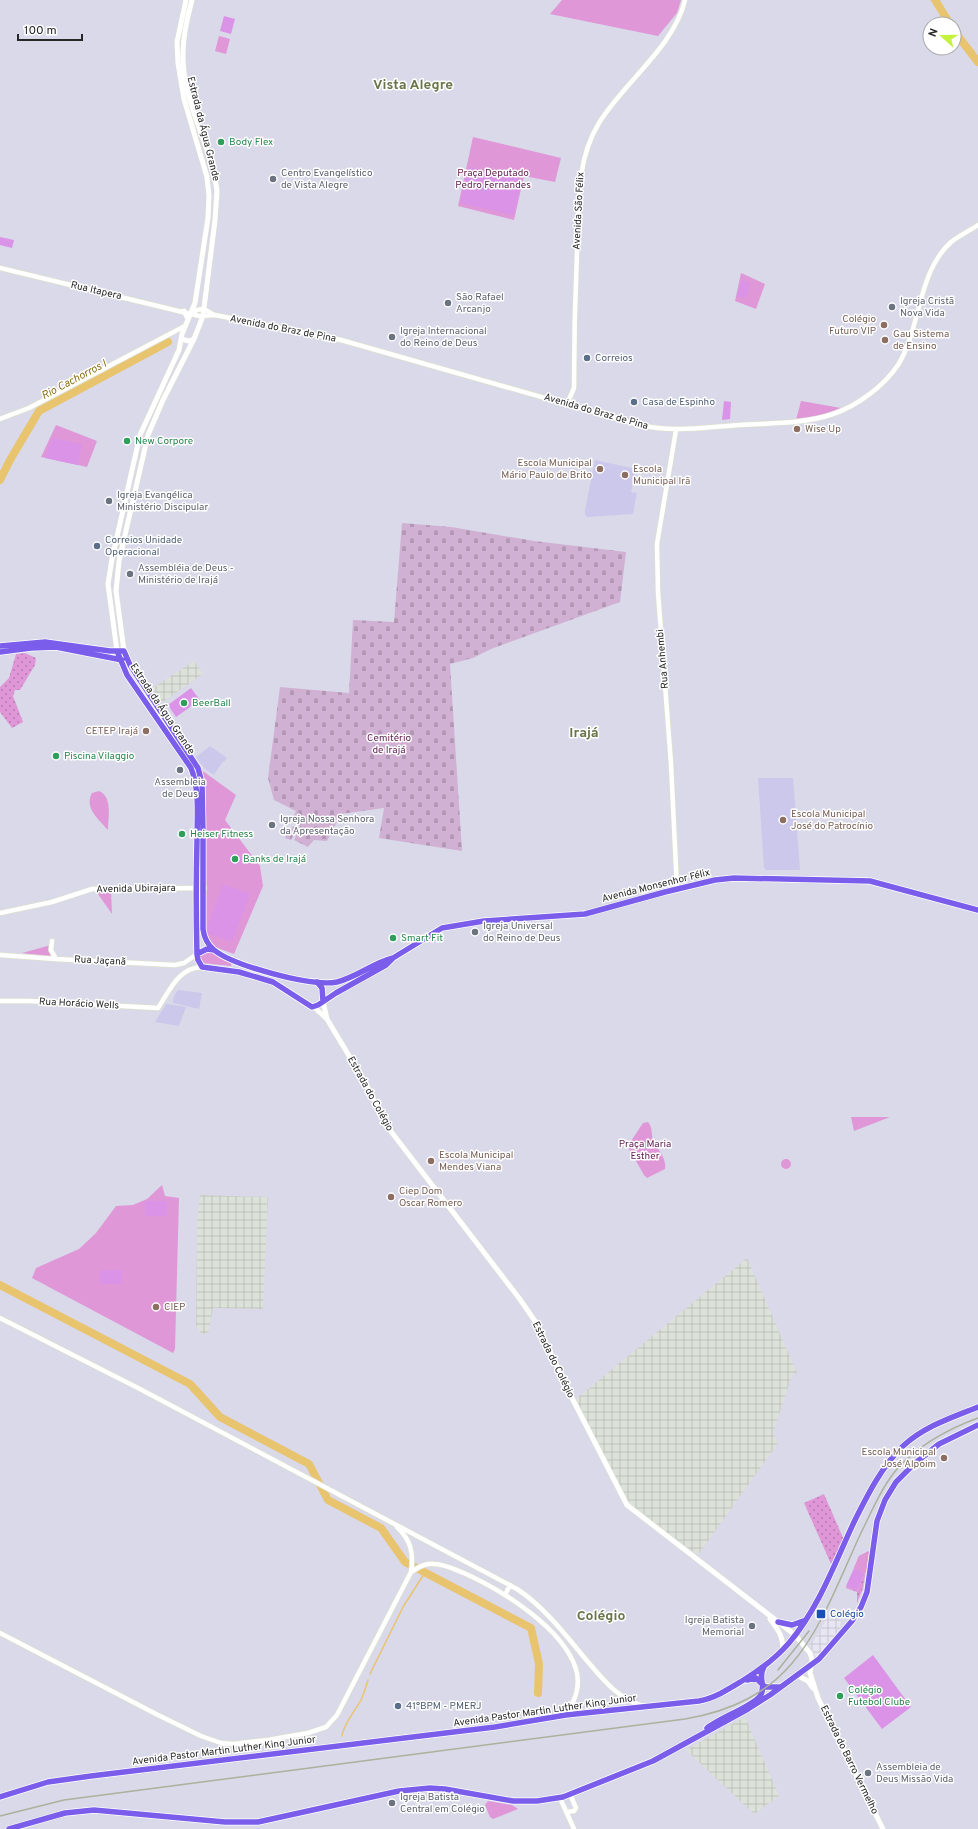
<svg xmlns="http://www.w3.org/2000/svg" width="978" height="1829" viewBox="0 0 978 1829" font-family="Overpass,sans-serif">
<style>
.industrial{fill:url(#industrial-grid)}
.education{fill:#ccc8eb}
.grass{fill:url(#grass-dots)}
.cemetery{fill:url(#cemetery-stones)}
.park{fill:#df97d8}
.pitch{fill:#da93e6}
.plaza{fill:url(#plaza-grid)}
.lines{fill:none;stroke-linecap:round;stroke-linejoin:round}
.stream{stroke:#e9c46f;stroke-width:1.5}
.river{stroke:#e9c46f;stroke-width:8}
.tertiary-casing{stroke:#dce0ce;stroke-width:6}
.secondary-casing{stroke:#dce0ce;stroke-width:6}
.primary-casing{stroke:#fff;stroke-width:7}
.tertiary{stroke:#fff;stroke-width:4.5}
.secondary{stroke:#fff;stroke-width:5}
.primary{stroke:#7a5dea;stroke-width:5.5}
.rail{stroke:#abb19c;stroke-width:1.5}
.leisure-dot{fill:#2e9e5b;stroke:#fff;stroke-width:1.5}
.worship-dot{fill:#6b7280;stroke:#fff;stroke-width:1.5}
.education-dot{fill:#8d6e63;stroke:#fff;stroke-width:1.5}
.service-dot{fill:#5c6f8a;stroke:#fff;stroke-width:1.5}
.transit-dot{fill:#1a4fb4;stroke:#fff;stroke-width:1.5}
.labels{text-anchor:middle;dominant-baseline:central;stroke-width:3;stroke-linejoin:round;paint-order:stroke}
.street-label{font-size:10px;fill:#272727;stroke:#fff}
.leisure-label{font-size:10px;fill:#27864d;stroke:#fff;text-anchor:start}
.worship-label{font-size:10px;fill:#5b616d;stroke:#fff;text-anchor:start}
.park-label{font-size:10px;fill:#601c50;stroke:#fff}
.education-label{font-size:10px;fill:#785e54;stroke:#fff;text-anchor:start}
.service-label{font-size:10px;fill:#4e5e75;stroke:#fff;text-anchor:start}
.transit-label{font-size:10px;fill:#164399;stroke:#fff;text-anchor:start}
.water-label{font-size:11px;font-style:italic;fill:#8a6f12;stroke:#fff}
.district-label{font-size:14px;font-weight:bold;fill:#6a754a;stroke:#fff}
</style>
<defs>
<pattern id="industrial-grid" width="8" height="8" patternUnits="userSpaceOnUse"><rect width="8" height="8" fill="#dce2da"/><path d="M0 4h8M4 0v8" fill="none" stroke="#bdc2bb"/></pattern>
<pattern id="grass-dots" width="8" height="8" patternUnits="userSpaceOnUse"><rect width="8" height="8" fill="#df97d8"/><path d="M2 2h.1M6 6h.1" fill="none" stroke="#b57baf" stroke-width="1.8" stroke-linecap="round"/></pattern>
<pattern id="cemetery-stones" width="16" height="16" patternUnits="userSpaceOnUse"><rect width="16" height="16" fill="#d1b1d3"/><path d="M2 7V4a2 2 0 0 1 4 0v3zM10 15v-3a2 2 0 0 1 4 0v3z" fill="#b398b5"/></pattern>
<pattern id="plaza-grid" width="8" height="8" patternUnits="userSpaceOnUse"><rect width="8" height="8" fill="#e7e6f2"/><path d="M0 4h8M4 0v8" fill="none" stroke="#c6c5d0"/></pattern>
</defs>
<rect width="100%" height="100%" fill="#d9d9e9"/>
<path class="industrial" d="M194,661L203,674L161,703L151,689Z
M200,1195L268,1197L263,1309L213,1308L208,1334H202L196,1326L197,1222Z
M747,1258L797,1373L792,1375L773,1433L778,1443L698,1555L629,1506L576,1399Z
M745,1717L779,1796L754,1814L686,1750Z"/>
<path class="education" d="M595,460L636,469L631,492L637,493L633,514L587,517L585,514V510Z
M210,746L227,758L224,762L223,761L214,775L205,769L196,757Z
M758,778H793L800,870H766L764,868Z
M178,990L202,993L199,1009L173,1003L174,996Z
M166,1004L186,1007L179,1026L155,1022Z"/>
<path class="grass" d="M25,653L36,658L35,665L20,690H15L13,696L23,722L12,728L0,712V687L9,678L16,654Z
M824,1494L844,1540L831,1564L804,1503Z
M869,1551L863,1588L857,1603V1592L846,1588V1586L857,1591L865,1573L854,1568L859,1556Z"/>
<path class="cemetery" d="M402,523L451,527L534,541L626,552L620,602L491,649L473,658L450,664L462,851L379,838L384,808L341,814L327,841L314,840L308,847L294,840L300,826L291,822L296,811L274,800L268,778L280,687L349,693L353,620L394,622Z
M293,826L297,828L291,840L285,838L289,829L291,830Z"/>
<path class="park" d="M562,0H681L677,13L658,36L550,14Z
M219,36L230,39L226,54L215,51Z
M473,137L561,158L555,182L524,176L514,220L458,206Z
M741,273L765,284L756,309L735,301Z
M801,401L841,408L829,414L796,420Z
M56,425L97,441L87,467L41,457Z
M200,769L236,795L225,820L260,866L263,886L234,954L215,947L204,933Z
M99,791C113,797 108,817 108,830C98,819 84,808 92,793Z
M101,890H111L112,914L98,894Z
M51,945L50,953L52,957L22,953Z
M211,950L232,962L231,966L202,963L199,955Z
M851,1117H890L854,1131Z
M648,1122C653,1128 651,1133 653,1140C657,1149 667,1158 665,1169L647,1178L644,1175L629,1149V1144L643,1123Z
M781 1164a5 5 0 1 1 10 0a5 5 0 1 1-10 0Z
M162,1185L165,1196L179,1198L175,1349L173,1353L32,1278L36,1268L79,1249L96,1233L116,1206L133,1205L147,1199Z
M869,1551L866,1573L854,1568L859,1556Z
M488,1801L512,1805L518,1809L493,1819L490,1817L485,1805Z"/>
<path class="pitch" d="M224,16L235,19L231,34L220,31Z
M468,167L522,179L514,215L460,203Z
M0,237L14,240L12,248L0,245Z
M741,280L750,283L746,298L737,296Z
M724,401L731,402L730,419L722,420Z
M52,438L82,444L78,465L45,458Z
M191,688L200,700L176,717L168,705Z
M229 859a6 6 0 1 1 12 0a6 6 0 1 1-12 0Z
M223,884L250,894L232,942L205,932Z
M145,1201H167V1216H145Z
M100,1270H122V1284H100Z
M854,1568L865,1573L857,1591L846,1586Z
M873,1655L911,1707L882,1729L844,1678Z"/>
<path class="plaza" d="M829,1615L841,1620L840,1627L830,1643L816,1657L809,1644L811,1641L813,1642Z"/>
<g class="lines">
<path class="stream" d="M370,1674L403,1607L424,1574
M342,1736C343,1725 355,1711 361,1700C364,1694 366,1686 368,1680"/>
<path class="river" d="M935,0L950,24
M954,31L978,62
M0,480L10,460L39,411L168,342
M0,1285L190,1384L220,1417L309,1464L328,1500L381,1528L405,1562L531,1628L539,1664L538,1693"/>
<g class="tertiary-casing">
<path id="tertiary" d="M0,268L199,316L215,315L341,340L640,425C674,433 706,427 740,425C770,423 804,424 833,414C857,406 884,386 898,365C921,328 917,274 950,243C958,236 969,231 978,225
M191,314C200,306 205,309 214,315
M567,404L574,388C574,343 575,297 577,252C579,208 575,162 599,123C624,82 674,47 685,0
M0,419L29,408L185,326
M676,430L657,544L658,592L671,764L677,889
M0,913L52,902L92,889L204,888
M52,941L51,950L56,959
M0,955L56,959L175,965L184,963L197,954
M0,1001H29L158,1008C170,990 178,968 202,967
M0,1318L140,1389L517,1589C543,1606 564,1633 583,1656C601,1677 616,1698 643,1706
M411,1572C419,1567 425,1563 434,1564C445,1564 456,1570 466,1574C503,1591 563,1628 576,1669C581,1687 575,1700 566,1715
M505,1595L510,1585
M0,1633L158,1715L201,1736L221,1743L233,1744L268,1740L308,1733L326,1727L337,1715L411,1572C414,1554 411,1540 397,1527
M560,1798L574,1829
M567,1812L574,1811L576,1808L570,1794"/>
</g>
<g class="secondary-casing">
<path id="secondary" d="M184,311L188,319
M181,339L189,341L194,339
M117,651L108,584L112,559L140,435L179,350L182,334L195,303L208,218L209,196L207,177L184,99L178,63L177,42L186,0
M124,651L116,591L119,561L148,435L163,400L194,339L203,316L215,220L217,191L215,178C206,137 182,97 183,54C183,35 187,18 192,0
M323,1001L327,1019L366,1084L386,1125L519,1298L537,1324L571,1396L627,1505L795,1635L810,1653L812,1659L810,1673L818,1698L883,1829
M314,1007L327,1019
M770,1619C777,1628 785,1638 782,1651
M796,1675L808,1681L813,1688"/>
</g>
<g class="primary-casing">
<path id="primary" d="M0,646L45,642L110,651H124L130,665L198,768L202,783L203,834V929C204,937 208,945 214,950C234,966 312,987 337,982C357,977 373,963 393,958
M117,651L127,675L191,768C200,790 197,818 197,841C196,878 196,916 197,954L198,960L202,967L239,972L273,982L312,1007L318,1005L336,993L386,965L393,958L442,928L484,921L585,914L665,892L715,880L734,878L870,881L978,910
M0,652L31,648L56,647L122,660
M197,954L207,949L214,950
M317,982L322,988L323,1001
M778,1622L792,1625L803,1621
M747,1680L756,1678L765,1687H779
M707,1728C719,1718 753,1706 760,1696C767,1687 757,1677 764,1667
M0,1797L48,1782L91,1776L495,1727L566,1715L699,1701C715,1698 729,1689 742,1681C760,1670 776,1658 789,1643C819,1608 836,1560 855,1520C868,1494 882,1466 903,1446C925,1426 951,1418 978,1407
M9,1829L65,1813L94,1810L225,1822H258L399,1791L430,1788L445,1789L513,1801H537L563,1797L653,1761L748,1709L770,1695L819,1659L852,1621L861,1607L867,1592L877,1521L885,1500L896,1482L913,1465L939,1444L978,1425"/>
</g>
<use href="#tertiary" class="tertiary"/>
<use href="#secondary" class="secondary"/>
<use href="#primary" class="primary"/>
<path class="rail" d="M778,1670L809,1631
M0,1816L64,1800L685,1719C798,1700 818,1627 860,1535C871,1513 881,1488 897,1469C919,1445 948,1429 978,1418"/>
</g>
<g class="leisure-dot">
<circle cx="221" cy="142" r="4"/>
<circle cx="127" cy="441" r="4"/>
<circle cx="184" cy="703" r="4"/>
<circle cx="56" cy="756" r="4"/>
<circle cx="182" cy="834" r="4"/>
<circle cx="235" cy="859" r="4"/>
<circle cx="393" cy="938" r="4"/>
<circle cx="840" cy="1696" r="4"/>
</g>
<g class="worship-dot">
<circle cx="273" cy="179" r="4"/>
<circle cx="448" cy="303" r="4"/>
<circle cx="892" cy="307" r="4"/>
<circle cx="392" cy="337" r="4"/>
<circle cx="109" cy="501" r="4"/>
<circle cx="130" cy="574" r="4"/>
<circle cx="180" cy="770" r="4"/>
<circle cx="272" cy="825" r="4"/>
<circle cx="475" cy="932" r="4"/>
<circle cx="752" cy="1626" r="4"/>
<circle cx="868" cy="1773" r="4"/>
<circle cx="392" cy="1803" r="4"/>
</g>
<g class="education-dot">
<circle cx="884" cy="325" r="4"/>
<circle cx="885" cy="340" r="4"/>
<circle cx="797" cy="429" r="4"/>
<circle cx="600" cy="469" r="4"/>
<circle cx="625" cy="475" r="4"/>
<circle cx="146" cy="731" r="4"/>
<circle cx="783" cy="820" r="4"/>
<circle cx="431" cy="1161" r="4"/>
<circle cx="391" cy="1197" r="4"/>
<circle cx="156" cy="1307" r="4"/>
<circle cx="944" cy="1458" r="4"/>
</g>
<g class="service-dot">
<circle cx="587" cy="358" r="4"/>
<circle cx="634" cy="402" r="4"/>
<circle cx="97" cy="546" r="4"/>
<circle cx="398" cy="1706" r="4"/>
</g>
<rect class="transit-dot" x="816" y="1609" width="10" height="10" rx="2"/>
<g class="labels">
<g class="street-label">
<text transform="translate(203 129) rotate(76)">Estrada da Água Grande</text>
<text transform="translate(579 211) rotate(-87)">Avenida São Félix</text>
<text transform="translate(96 291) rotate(13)">Rua Itapera</text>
<text transform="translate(283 329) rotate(11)">Avenida do Braz de Pina</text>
<text transform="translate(596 412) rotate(16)">Avenida do Braz de Pina</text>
<text transform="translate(663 659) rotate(-95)">Rua Anhembi</text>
<text transform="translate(162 709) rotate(56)">Estrada da Água Grande</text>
<text transform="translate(656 886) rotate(-14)">Avenida Monsenhor Félix</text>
<text transform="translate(136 889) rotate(-1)">Avenida Ubirajara</text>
<text transform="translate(100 961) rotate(3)">Rua Jaçanã</text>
<text transform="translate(79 1004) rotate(3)">Rua Horácio Wells</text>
<text transform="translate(370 1094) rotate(61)">Estrada do Colégio</text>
<text transform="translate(553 1360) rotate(64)">Estrada do Colégio</text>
<text transform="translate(545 1711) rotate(-8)">Avenida Pastor Martin Luther King Junior</text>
<text transform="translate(224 1751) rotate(-7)">Avenida Pastor Martin Luther King Junior</text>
<text transform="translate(849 1760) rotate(64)">Estrada do Barro Vermelho</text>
</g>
<g class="leisure-label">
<text x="229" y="142">Body Flex</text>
<text x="135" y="441">New Corpore</text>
<text x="192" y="703">BeerBall</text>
<text x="64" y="756">Piscina Vilaggio</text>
<text x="190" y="834">Heiser Fitness</text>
<text x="243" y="859">Banks de Irajá</text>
<text x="401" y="938">Smart Fit</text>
<text x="848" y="1690">Colégio<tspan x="848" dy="12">Futebol Clube</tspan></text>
</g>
<g class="worship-label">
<text x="281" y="173">Centro Evangelístico<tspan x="281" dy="12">de Vista Alegre</tspan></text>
<text x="456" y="297">São Rafael<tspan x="456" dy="12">Arcanjo</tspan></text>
<text x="900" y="301">Igreja Cristã<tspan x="900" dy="12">Nova Vida</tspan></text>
<text x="400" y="331">Igreja Internacional<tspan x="400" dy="12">do Reino de Deus</tspan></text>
<text x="117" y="495">Igreja Evangélica<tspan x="117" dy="12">Ministério Discipular</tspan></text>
<text x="138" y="568">Assembléia de Deus -<tspan x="138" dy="12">Ministério de Irajá</tspan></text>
<text x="180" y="782" text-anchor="middle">Assembleia<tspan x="180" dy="12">de Deus</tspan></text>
<text x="280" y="819">Igreja Nossa Senhora<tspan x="280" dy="12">da Apresentação</tspan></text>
<text x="483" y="926">Igreja Universal<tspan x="483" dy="12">do Reino de Deus</tspan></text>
<text x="744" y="1620" text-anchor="end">Igreja Batista<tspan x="744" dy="12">Memorial</tspan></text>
<text x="876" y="1767">Assembleia de<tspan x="876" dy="12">Deus Missão Vida</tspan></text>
<text x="400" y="1797">Igreja Batista<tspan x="400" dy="12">Central em Colégio</tspan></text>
</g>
<g class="park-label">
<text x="493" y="173">Praça Deputado<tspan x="493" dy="12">Pedro Fernandes</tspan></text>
<text x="389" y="738">Cemitério<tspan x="389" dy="12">de Irajá</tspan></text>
<text x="645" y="1144">Praça Maria<tspan x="645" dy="12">Esther</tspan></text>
</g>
<g class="education-label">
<text x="876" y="319" text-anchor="end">Colégio<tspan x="876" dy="12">Futuro VIP</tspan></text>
<text x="893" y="334">Gau Sistema<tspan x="893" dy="12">de Ensino</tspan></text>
<text x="805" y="429">Wise Up</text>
<text x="592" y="463" text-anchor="end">Escola Municipal<tspan x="592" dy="12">Mário Paulo de Brito</tspan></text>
<text x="633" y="469">Escola<tspan x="633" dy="12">Municipal Irã</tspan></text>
<text x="138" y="731" text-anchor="end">CETEP Irajá</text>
<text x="791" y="814">Escola Municipal<tspan x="791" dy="12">José do Patrocínio</tspan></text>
<text x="439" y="1155">Escola Municipal<tspan x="439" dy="12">Mendes Viana</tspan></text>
<text x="399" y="1191">Ciep Dom<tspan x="399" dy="12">Oscar Romero</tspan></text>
<text x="164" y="1307">CIEP</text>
<text x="936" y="1452" text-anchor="end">Escola Municipal<tspan x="936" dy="12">José Alpoim</tspan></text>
</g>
<g class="service-label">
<text x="595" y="358">Correios</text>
<text x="642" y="402">Casa de Espinho</text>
<text x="105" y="540">Correios Unidade<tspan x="105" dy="12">Operacional</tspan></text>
<text x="406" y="1706">41°BPM - PMERJ</text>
</g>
<g class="transit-label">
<text x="830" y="1614">Colégio</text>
</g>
<g class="water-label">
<text transform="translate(74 380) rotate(-28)">Rio Cachorros I</text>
</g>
<g class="district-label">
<text x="413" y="85">Vista Alegre</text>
<text x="584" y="733">Irajá</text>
<text x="601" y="1616">Colégio</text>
</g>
</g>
<g transform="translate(942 36) rotate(291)"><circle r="19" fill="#ffffff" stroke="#a9a9a9"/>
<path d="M0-3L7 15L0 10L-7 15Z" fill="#c5f23d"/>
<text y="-6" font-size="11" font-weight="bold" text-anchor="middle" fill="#272727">N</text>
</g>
<path d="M18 34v6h64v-6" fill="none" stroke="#272727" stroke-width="2"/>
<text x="24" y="34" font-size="12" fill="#272727" stroke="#ffffff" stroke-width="3" paint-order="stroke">100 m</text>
</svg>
